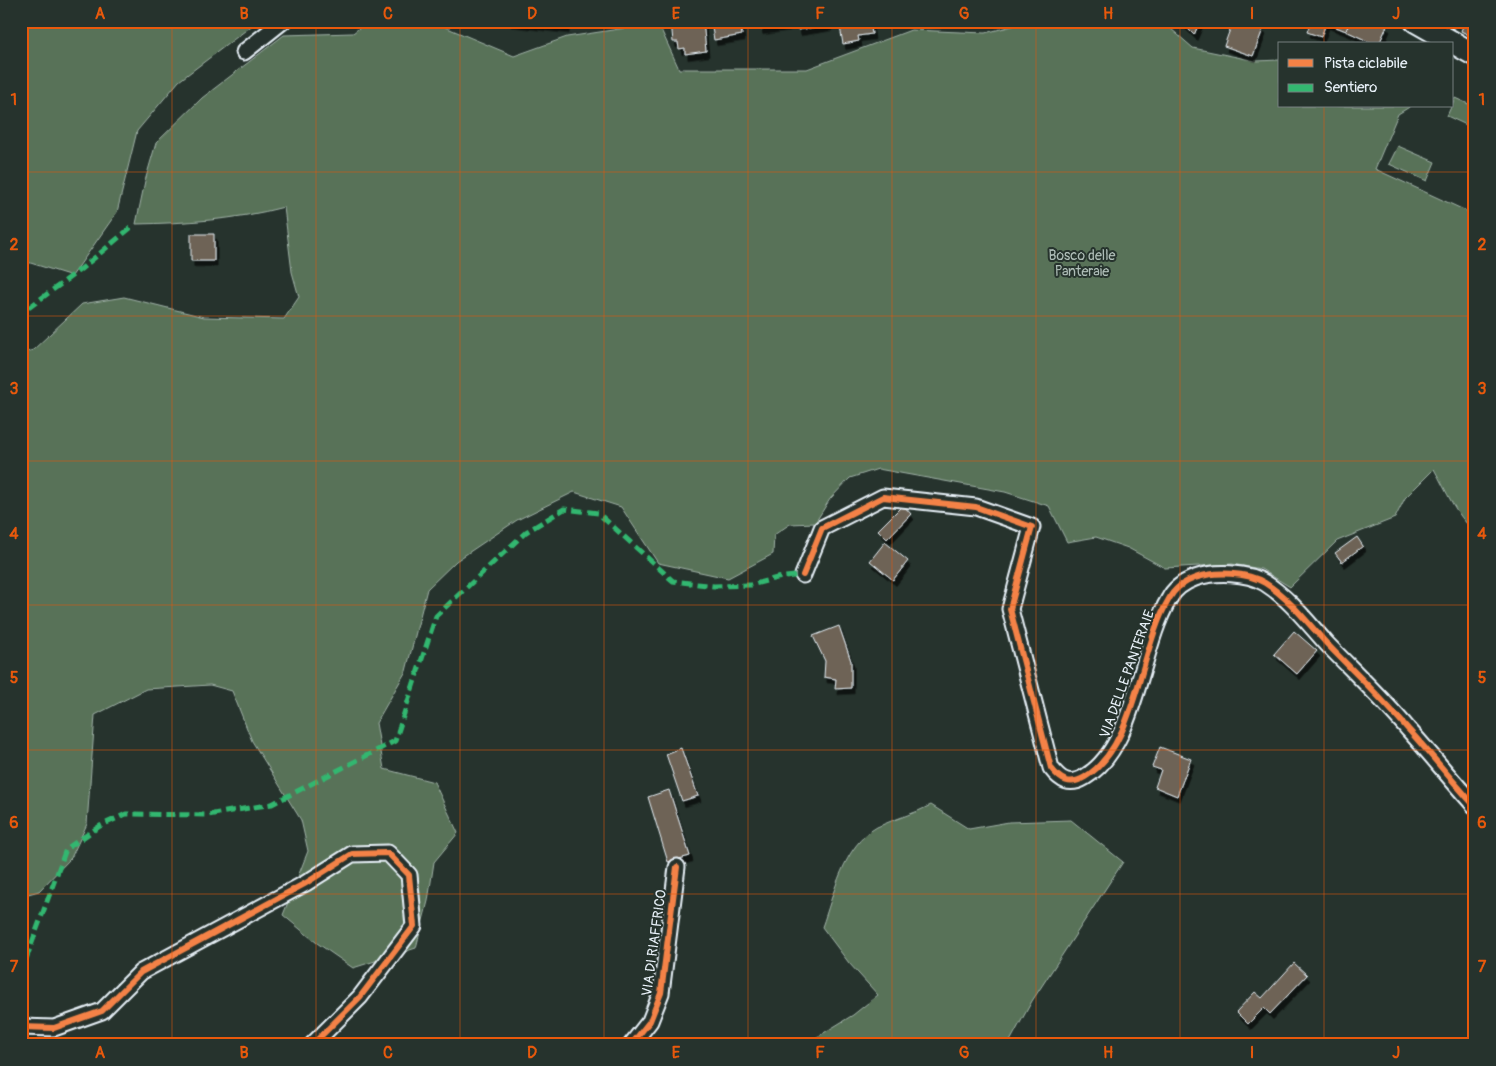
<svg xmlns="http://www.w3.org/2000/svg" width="1496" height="1066" viewBox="0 0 1496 1066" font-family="Pangolin,sans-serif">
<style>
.green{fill:#597258;stroke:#a0b2a8}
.building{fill:#6e6457;stroke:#e8f1f8;filter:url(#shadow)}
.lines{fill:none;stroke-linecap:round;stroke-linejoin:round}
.minor-casing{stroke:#e8f1f8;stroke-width:19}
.secondary-casing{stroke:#e8f1f8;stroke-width:25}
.minor{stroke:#26332d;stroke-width:15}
.secondary{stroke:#26332d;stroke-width:21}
.quiet{stroke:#33b770;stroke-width:5;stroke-dasharray:10 5;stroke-linecap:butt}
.cycleway-casing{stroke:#26332d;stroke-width:9}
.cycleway{stroke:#f48246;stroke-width:6}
.grid{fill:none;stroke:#e8590c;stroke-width:1;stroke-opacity:0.55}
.labels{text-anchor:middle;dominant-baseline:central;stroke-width:4;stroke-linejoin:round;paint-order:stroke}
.park-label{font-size:14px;fill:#afbeb8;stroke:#26332d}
.street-label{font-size:14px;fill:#e8f1f8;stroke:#26332d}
.neatline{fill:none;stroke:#e8590c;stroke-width:2}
.grid-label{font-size:16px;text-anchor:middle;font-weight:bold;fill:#e8590c}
</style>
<defs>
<filter id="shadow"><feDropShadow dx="3" dy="5.5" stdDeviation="0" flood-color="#0009"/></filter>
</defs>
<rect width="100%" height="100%" fill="#26332d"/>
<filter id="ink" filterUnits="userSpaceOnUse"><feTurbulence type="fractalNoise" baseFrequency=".02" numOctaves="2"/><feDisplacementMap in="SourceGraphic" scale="10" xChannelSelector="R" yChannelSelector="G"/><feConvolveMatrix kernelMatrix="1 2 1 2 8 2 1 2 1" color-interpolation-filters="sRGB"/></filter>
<g filter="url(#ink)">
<path class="green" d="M21,21H258L179,81L137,131L117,212L72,276L21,260Z
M368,21H440L445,27L514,56L567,37L658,23L679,69H807L911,30L985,33L1032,21H1162L1193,48L1256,61L1280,60V106H1411L1398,114L1375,169L1475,215V532C1455,514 1447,492 1434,469L1405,498L1395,518L1337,541L1290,587L1261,569L1232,564L1165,568L1128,548L1096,537L1067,542L1049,506L1005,492L878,469L850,478L830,499L815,523L790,524L774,535L773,554L728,578L658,563L621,507L574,492L517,520L456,561L427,589L406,671L376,723L384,769L434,782L458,833L434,862L428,901L416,948L353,968L317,943L283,915L308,851L301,820L252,741L232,691L210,685L146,689L95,715L87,824L71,858L39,891L21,896V354L33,350L82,304L124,297L204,317L284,319L299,297L292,272L284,207C235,220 186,223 136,224L145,181L156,143L202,98L284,35L353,33Z
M1455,98L1475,107V129L1447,116Z
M1398,146L1435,162L1427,181L1389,164Z
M931,805L969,829L1009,822L1071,820L1123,862L1032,1001L1008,1045H804L853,1015L878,995L849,963L822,927C834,894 843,846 877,827C894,819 914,814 931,805Z"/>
<path class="building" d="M508,21H566V28Z
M671,21H703L706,51L685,54V48L679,49L678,42H673Z
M711,21H740L742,35L714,40Z
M759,21H787V25L760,29Z
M797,21H828L829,25L798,30Z
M839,21H870L872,34L858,36L859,41L843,44Z
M1180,21H1200L1194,35Z
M1233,21H1255L1254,25L1263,29L1253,56L1224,46Z
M1311,21H1350L1346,31L1326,23L1321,37L1307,32Z
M1350,21H1375L1387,26L1379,44H1374L1346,31Z
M1465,21H1475V38L1461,31Z
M191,234H214V261H191Z
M903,505L911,514L887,539L878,530Z
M1357,537L1363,546L1342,562L1335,553Z
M885,542L908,561L893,580L870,561Z
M839,626L851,661V688L835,689L836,679L824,677L825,661L813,636Z
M1294,631L1317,651L1297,674L1274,654Z
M1475,733V754L1468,751Z
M1160,747L1191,759L1177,796L1155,787L1161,770L1152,767Z
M681,748L698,796L682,801L666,754Z
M669,790L690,856L668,862L648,797Z
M1294,963L1307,975L1270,1014L1264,1008L1248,1024L1236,1012L1255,992L1262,998Z"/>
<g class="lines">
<g class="minor-casing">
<path id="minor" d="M244,52L283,21
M803,575L822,528L883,497L976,507L1032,527L1010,609L1051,768C1061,781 1070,786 1085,777C1137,746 1139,649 1169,599C1174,589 1184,582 1195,578C1215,571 1247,572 1265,583C1289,598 1308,623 1327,644C1354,672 1383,699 1408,729C1431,754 1452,781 1475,806
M21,1027L54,1028L102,1011L141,972L306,883L352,854L388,853L409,875L414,926L360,997L312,1045
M631,1045L650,1021L661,993L677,867"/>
</g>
<g class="secondary-casing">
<path id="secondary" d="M1415,21L1475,55"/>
</g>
<use href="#minor" class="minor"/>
<use href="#secondary" class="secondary"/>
<path class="quiet" d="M21,320L23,312L81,269L134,225
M21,973L66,849L100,826L126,814L208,815L272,804L395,741L436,616L526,532L564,509L598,513L673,581L714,586L751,585L777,578L803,575"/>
<g class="cycleway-casing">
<path id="cycleway" d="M803,575L822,528L883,497L976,507L1032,527L1010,609L1051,768C1061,781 1070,786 1085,777C1137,746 1139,649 1169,599C1174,589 1184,582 1195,578C1215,571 1247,572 1265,583C1289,598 1308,623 1327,644C1354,672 1383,699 1408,729C1431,754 1452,781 1475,806
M21,1027L54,1028L102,1011L141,972L306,883L352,854L388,853L409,875L414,926L360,997L312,1045
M631,1045L650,1021L661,993L677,867"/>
</g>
<use href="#cycleway" class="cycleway"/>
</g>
</g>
<path class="grid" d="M172,21V1045M316,21V1045M460,21V1045M604,21V1045M748,21V1045M892,21V1045M1036,21V1045M1180,21V1045M1324,21V44M1324,106V1045M21,172H1475M21,316H1475M21,461H1475M21,605H1475M21,750H1475M21,894H1475"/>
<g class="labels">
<g class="park-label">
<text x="1082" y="255">Bosco delle<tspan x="1082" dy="16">Panteraie</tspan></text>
</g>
<g class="street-label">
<text transform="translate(1127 674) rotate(-70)">VIA DELLE PANTERAIE</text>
<text transform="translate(654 943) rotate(-82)">VIA DI RIAFFRICO</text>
</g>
</g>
<rect width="1496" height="1066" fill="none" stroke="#26332d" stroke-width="55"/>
<rect x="1278" y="42" width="175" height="65" fill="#26332d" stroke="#747f7e"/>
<rect x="1288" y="59" width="25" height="8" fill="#f48246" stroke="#747f7e"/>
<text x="1324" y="68" font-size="15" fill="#e8f1f8">Pista ciclabile</text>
<rect x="1288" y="84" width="25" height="8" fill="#33b770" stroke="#747f7e"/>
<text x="1324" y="92" font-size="15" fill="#e8f1f8">Sentiero</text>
<rect x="28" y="28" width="1440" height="1010" class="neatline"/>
<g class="grid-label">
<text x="100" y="19">A</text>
<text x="244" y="19">B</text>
<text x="388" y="19">C</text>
<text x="532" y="19">D</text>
<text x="676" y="19">E</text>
<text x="820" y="19">F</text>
<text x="964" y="19">G</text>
<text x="1108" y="19">H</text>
<text x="1252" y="19">I</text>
<text x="1396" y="19">J</text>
<text x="14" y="105">1</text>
<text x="1482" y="105">1</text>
<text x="14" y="250">2</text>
<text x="1482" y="250">2</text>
<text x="14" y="394">3</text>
<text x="1482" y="394">3</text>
<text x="14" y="539">4</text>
<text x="1482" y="539">4</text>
<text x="14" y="683">5</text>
<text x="1482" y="683">5</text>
<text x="14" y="828">6</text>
<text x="1482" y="828">6</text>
<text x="14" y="972">7</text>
<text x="1482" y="972">7</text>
<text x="100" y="1058">A</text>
<text x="244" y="1058">B</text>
<text x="388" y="1058">C</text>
<text x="532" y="1058">D</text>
<text x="676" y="1058">E</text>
<text x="820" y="1058">F</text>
<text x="964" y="1058">G</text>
<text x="1108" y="1058">H</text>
<text x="1252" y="1058">I</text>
<text x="1396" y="1058">J</text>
</g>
</svg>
